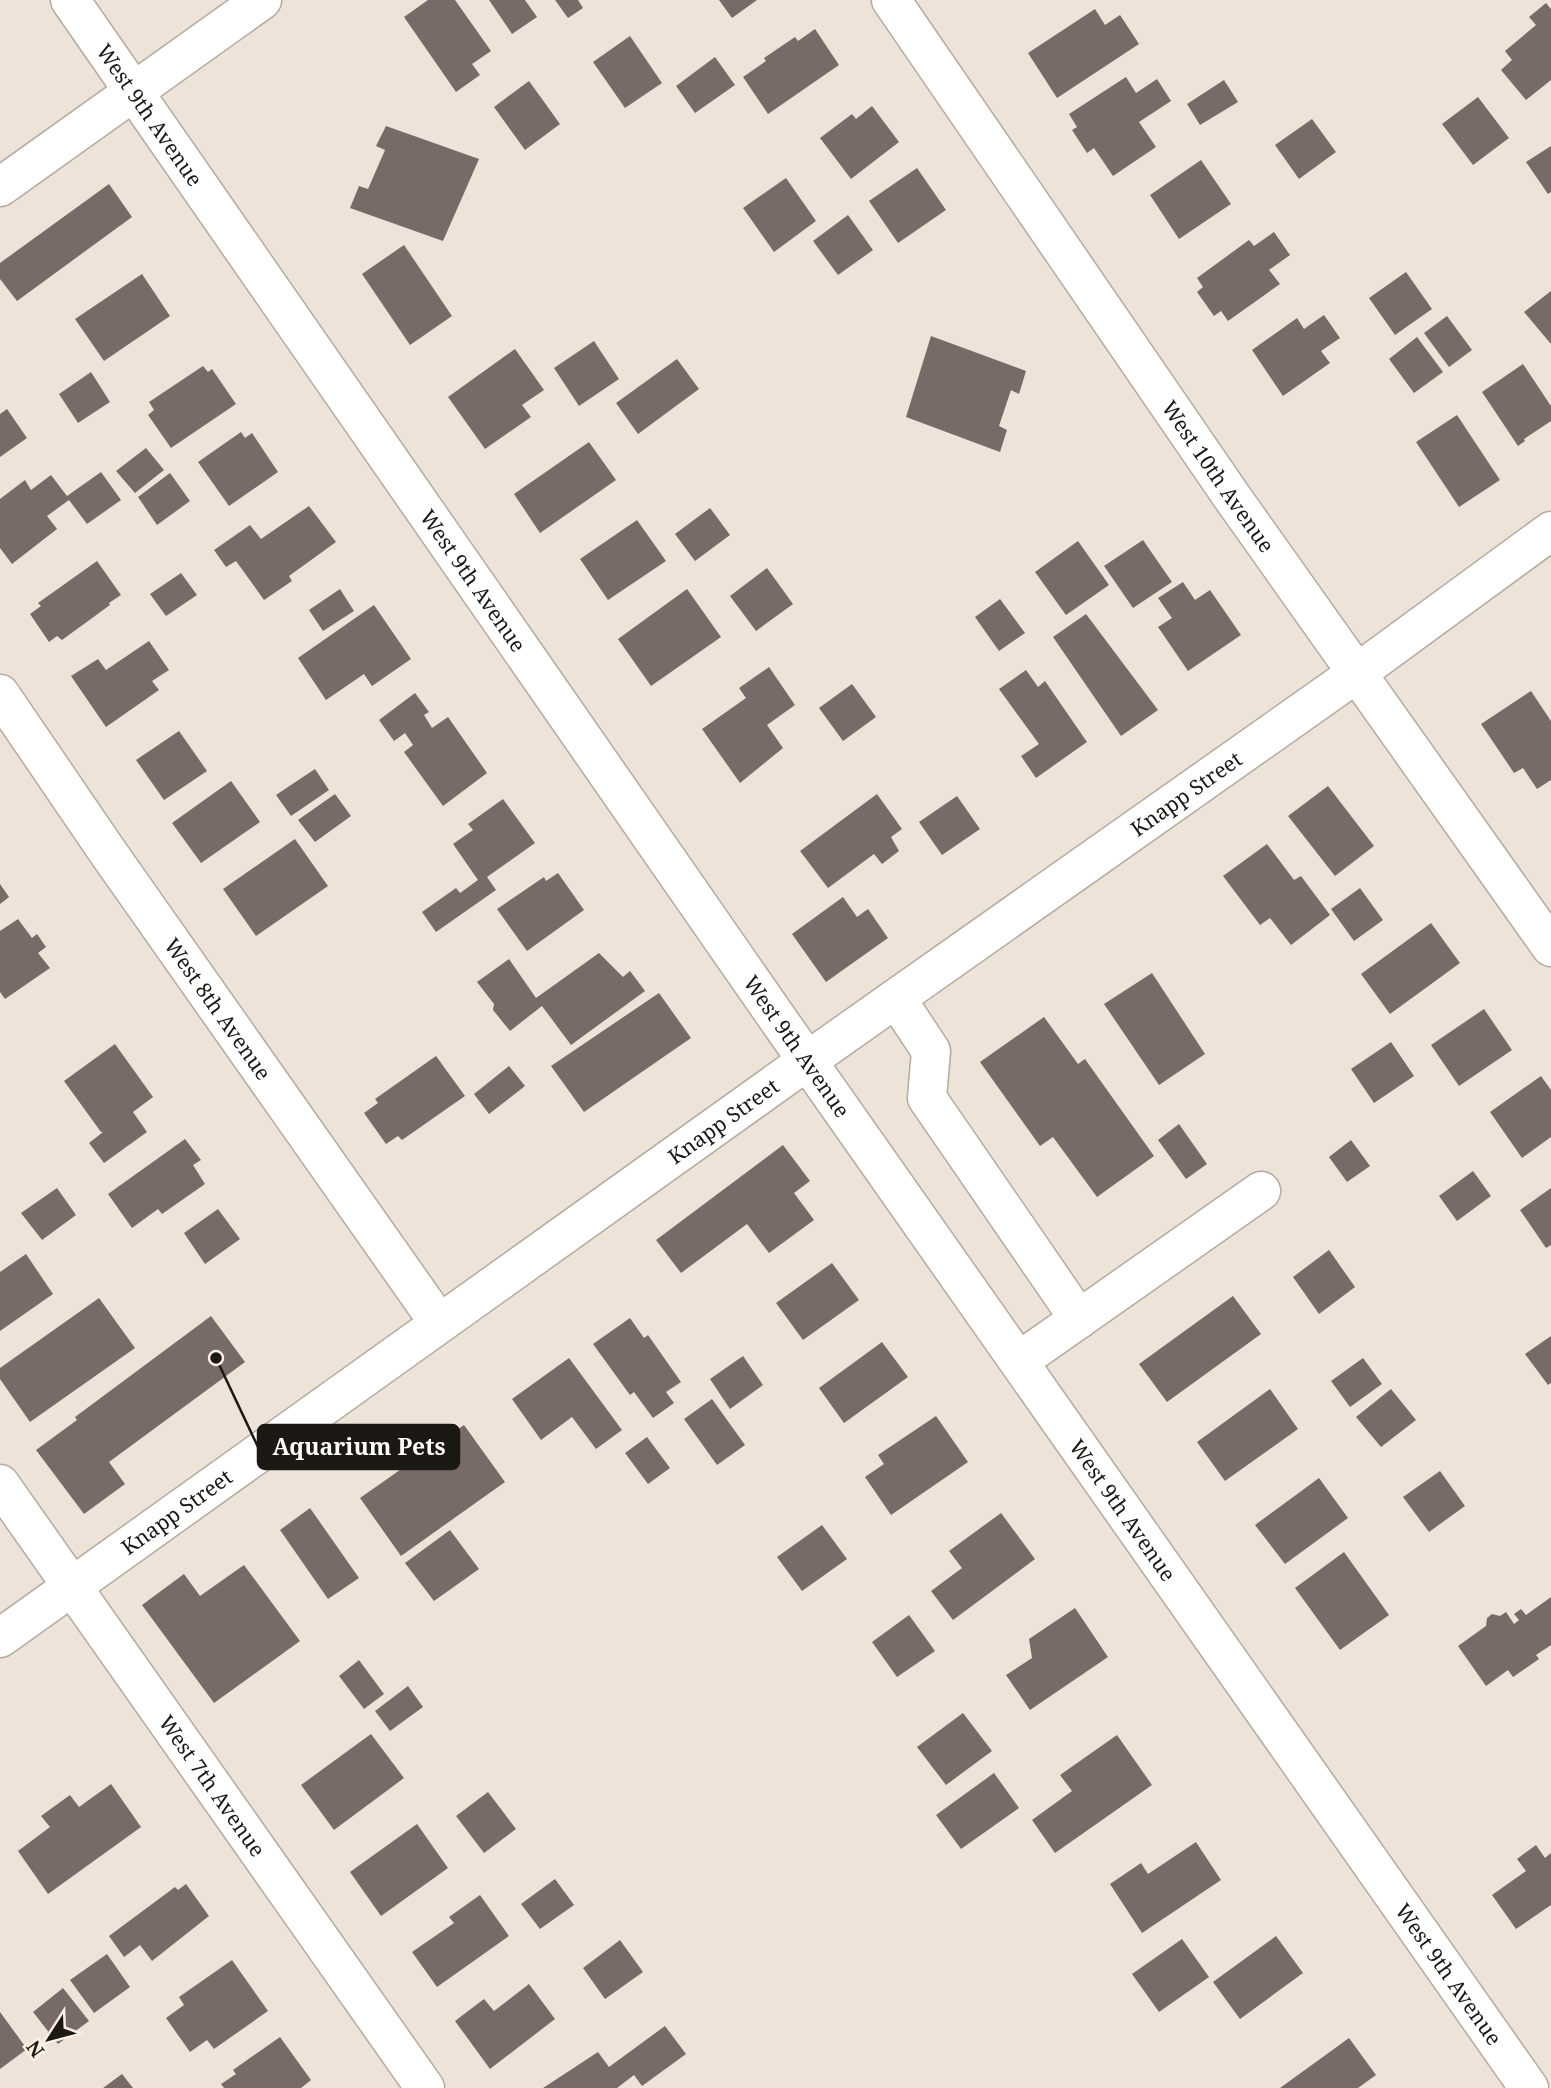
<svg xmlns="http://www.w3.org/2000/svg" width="1551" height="2088" viewBox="0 0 1551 2088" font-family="'Noto Serif',serif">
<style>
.building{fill:#786b67}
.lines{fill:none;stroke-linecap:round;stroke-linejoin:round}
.minor-casing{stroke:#b4aaa0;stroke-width:41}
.major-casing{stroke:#b4aaa0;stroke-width:41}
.minor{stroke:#fff;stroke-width:38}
.major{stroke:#fff;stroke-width:38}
.labels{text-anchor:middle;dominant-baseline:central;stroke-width:5;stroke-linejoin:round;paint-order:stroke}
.street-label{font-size:21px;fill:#1c1814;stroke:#fbf0e6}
.leader{fill:none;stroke:#1c1814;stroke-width:2.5}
.callout-dot{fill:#1c1814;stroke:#fbf0e6;stroke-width:2.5}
.callout{fill:#1c1814;stroke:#1c1814;stroke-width:2.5}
.callout-label{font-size:23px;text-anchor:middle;font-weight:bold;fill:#fff}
</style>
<rect width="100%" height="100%" fill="#eee3d9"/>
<path class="building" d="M428,0H455L491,51L472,64L480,75L456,92L404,17Z
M489,0H525L537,17L512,34Z
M555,0H578L583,8L568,18Z
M719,0H757L732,18Z
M1546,3L1551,9V80L1526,100L1501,70L1512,60L1505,51L1536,25L1529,17Z
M1095,9L1105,25L1120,15L1139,44L1057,98L1028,53Z
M815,29L839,65L768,114L743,77L766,61L764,58L795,37L798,41Z
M630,36L662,83L625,108L593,62Z
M715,57L735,85L695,113L676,86Z
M1126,77L1136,93L1157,79L1171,101L1139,122L1156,147L1113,176L1094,148L1087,153L1072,130L1077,127L1069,114Z
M1224,80L1238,102L1200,125L1187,104Z
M529,81L560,124L525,150L494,107Z
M1478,97L1509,138L1473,165L1442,124Z
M872,106L899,142L851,179L820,138L852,114L856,119Z
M1312,119L1336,152L1299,179L1275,145Z
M386,126L479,159L443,241L350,208L359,186L368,189L385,150L376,146Z
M1551,146V192L1548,194L1526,162Z
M1201,160L1231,204L1179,239L1150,195Z
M917,168L946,210L898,243L869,201Z
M786,178L816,221L774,252L743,208Z
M109,184L132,217L17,301L0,279V263Z
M848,215L873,250L838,275L813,241Z
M1274,232L1290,255L1269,270L1280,284L1228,321L1221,311L1214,316L1197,292L1203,287L1197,278L1249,240L1254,246Z
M404,245L452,316L410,345L362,274Z
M1406,272L1432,309L1395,335L1369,298Z
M142,274L170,316L104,361L75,319Z
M1551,291V344L1524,312Z
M1324,315L1340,338L1321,351L1330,363L1283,396L1252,350L1297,318L1304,329Z
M1447,316L1472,350L1449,367L1424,333Z
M931,336L1026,371L1019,394L1011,390L999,426L1007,430L1000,452L906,417Z
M1417,337L1443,372L1414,393L1389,359Z
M594,341L619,379L579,406L554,368Z
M515,349L544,390L522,405L531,417L485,449L448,397Z
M677,359L699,389L638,434L616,403Z
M1523,364L1551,406V421L1524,439L1525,441L1518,446L1482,392Z
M203,366L208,372L212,369L236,404L171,448L148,415L154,410L149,402Z
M91,372L110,402L78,423L59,394Z
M7,409L27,438L0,457V414Z
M1457,415L1500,480L1459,507L1416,442Z
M241,432L245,438L252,433L278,472L229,506L198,462Z
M589,442L616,480L540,533L514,494Z
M146,448L164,470L135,493L116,471Z
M101,472L121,500L87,524L69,500L47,516L57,529L12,564L0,548V499L25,480L31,490L51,475L67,496Z
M170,473L190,501L157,525L138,497Z
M309,506L336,542L289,576L292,581L264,600L236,561L226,567L214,550L250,525L261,539Z
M710,508L730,535L695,561L675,534Z
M637,520L666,561L608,600L580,559Z
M1143,540L1172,582L1133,608L1104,566Z
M1078,541L1109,585L1066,615L1035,572Z
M97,561L121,595L109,603L110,605L62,640L57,636L49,642L30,614L41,606L38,603Z
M767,568L793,604L756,631L730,596Z
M181,573L197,595L166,616L150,594Z
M1183,582L1195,600L1210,590L1241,635L1188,671L1158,627L1172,618L1158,598Z
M340,589L354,611L323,631L309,610Z
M687,589L721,637L651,686L618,639Z
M1000,599L1025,633L999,651L975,617Z
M374,605L411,659L372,686L364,674L326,700L298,658Z
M1086,614L1158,710L1121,736L1053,637Z
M149,641L169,670L152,681L159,690L106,727L71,676L98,659L106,670Z
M769,667L795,705L767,725L783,748L740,783L702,729L746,698L739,688Z
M1026,670L1038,687L1045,681L1087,742L1036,778L1021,756L1039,744L999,689Z
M852,684L876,717L843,741L819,708Z
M1531,691L1551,721V780L1537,789L1523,768L1514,773L1481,724Z
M415,693L429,712L424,715L432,728L448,717L487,773L443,806L404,752L413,745L405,733L394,741L379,720Z
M179,731L207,771L164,800L136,760Z
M315,769L329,790L291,816L276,795Z
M231,781L260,822L201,863L172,823Z
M1328,786L1374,846L1335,876L1288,816Z
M335,794L351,816L315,842L298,820Z
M877,794L902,829L891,837L899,851L882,864L874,854L828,888L800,851Z
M957,796L980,829L942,855L919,822Z
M503,799L535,843L487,877L496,890L436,932L422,912L456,888L460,893L478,880L453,844L473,830L468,824Z
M295,839L328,886L256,936L223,889Z
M1267,844L1294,880L1301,876L1330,915L1291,945L1270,918L1260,925L1223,876Z
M558,873L584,910L527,951L497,909L544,877L546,881Z
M0,884L9,897L0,904Z
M1360,888L1383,920L1354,941L1331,909Z
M843,897L857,917L868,909L888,938L826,982L792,934Z
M18,919L32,938L37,934L46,947L38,953L50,968L5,999L0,992V931Z
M1431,923L1460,963L1390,1014L1361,974Z
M599,953L623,977L630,971L645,991L571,1045L542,1006L510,1031L493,1010L494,1004L477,982L509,959L536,998Z
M1152,973L1205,1054L1159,1085L1104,1004Z
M659,993L691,1038L584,1112L551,1066Z
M1484,1009L1512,1050L1459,1086L1431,1045Z
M1044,1017L1078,1064L1085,1059L1154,1156L1097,1197L1053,1137L1040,1146L980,1062Z
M1391,1042L1414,1076L1374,1103L1351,1069Z
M115,1044L153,1097L133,1112L147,1132L104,1163L89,1143L103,1132H101L64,1081Z
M436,1056L465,1096L402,1140L398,1136L386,1144L364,1113L378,1103L375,1099Z
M509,1066L525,1086L489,1114L474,1094Z
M1541,1076L1551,1090V1137L1522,1158L1490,1112Z
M1179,1124L1207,1164L1186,1179L1158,1140Z
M185,1139L201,1160L193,1165L205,1184L162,1214L158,1209L132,1228L108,1194Z
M1351,1140L1370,1166L1347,1182L1329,1157Z
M783,1145L810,1181L794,1193L814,1220L769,1253L747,1224L681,1273L656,1240Z
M1473,1171L1491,1196L1457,1221L1439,1196Z
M57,1188L76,1215L42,1240L21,1213Z
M1551,1188V1245L1546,1248L1520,1210Z
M218,1209L240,1239L205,1264L184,1233Z
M1329,1250L1355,1287L1319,1314L1293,1277Z
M26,1254L53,1294L0,1331V1272Z
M832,1263L859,1300L803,1340L776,1303Z
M1233,1296L1261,1334L1167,1402L1139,1364Z
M99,1298L135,1348L30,1422L0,1379V1368Z
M211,1316L245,1362L109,1462L125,1484L84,1514L36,1450L77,1420L75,1417Z
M630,1318L644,1338L648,1335L681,1382L666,1392L674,1403L653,1418L634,1392L630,1395L593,1344Z
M1551,1336V1383L1548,1385L1525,1354Z
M882,1342L908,1377L844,1423L819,1388Z
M743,1356L763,1385L730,1409L710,1379Z
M569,1358L622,1430L596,1449L572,1417L541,1440L512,1399Z
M1363,1358L1382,1384L1350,1407L1331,1381Z
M1270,1389L1298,1429L1225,1481L1197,1442Z
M1391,1389L1416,1420L1381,1447L1356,1417Z
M712,1399L745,1445L717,1465L684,1419Z
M936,1416L968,1462L891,1515L865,1477L884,1464L878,1455Z
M464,1425L505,1482L401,1556L360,1498Z
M647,1437L670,1468L648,1484L625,1453Z
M1440,1471L1465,1506L1429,1532L1403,1497Z
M1319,1478L1348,1518L1285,1564L1255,1525Z
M310,1508L359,1578L328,1599L280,1530Z
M1001,1513L1035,1559L953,1620L931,1591L962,1568L949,1551Z
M822,1525L847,1559L802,1591L777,1557Z
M450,1530L479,1569L434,1601L405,1563Z
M1344,1552L1389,1615L1340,1650L1295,1588Z
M244,1565L300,1641L214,1703L142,1605L184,1574L200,1596Z
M1551,1597V1645L1536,1655L1539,1659L1513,1677L1508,1670L1486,1686L1458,1646L1486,1626L1487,1618L1492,1614L1500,1616L1506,1612L1514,1624L1519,1620L1514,1614L1521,1609L1526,1615Z
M1075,1608L1108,1657L1030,1710L1006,1675L1032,1658L1029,1639Z
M909,1615L935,1651L897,1677L872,1642Z
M359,1660L384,1694L364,1709L339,1676Z
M408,1686L423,1707L390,1731L375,1711Z
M963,1713L992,1751L946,1785L917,1747Z
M371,1734L404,1778L334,1830L301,1785Z
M1117,1735L1152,1785L1055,1853L1032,1820L1072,1791L1060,1775Z
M994,1773L1019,1808L961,1849L936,1815Z
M111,1784L141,1827L48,1894L18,1851L50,1827L41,1816L70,1795L79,1807Z
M488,1792L516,1829L484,1853L456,1816Z
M417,1824L448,1868L381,1916L350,1872Z
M1196,1842L1221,1880L1142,1933L1110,1884L1141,1863L1148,1874Z
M1536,1845L1545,1858L1551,1853V1905L1516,1929L1492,1895L1526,1871L1517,1859Z
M555,1879L574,1905L540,1929L521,1904Z
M186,1884L209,1916L152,1961L140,1945L124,1957L109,1936L175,1887L178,1890Z
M480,1895L509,1936L437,1987L412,1952L454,1923L449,1917Z
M1276,1936L1303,1973L1240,2019L1213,1982Z
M1182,1939L1209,1977L1159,2012L1132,1974Z
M620,1940L643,1972L605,1999L583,1968Z
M107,1954L130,1987L94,2013L70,1980Z
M232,1960L268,2011L214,2049L207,2040L190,2052L166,2018L184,2005L179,1997Z
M529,1984L555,2019L490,2069L455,2021L484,1999L494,2011Z
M63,1988L89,2021L58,2044L33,2012Z
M0,2012L27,2049L0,2069Z
M665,2026L686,2054L642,2086L634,2075L617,2088H543L598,2052L609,2067Z
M280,2037L311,2080L301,2088H224L221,2084L236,2074L233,2070Z
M1349,2038L1376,2075L1358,2088H1280Z
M122,2074L133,2088H103Z"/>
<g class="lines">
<g class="minor-casing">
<g id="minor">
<path id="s1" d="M891,0L1232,497L1551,947"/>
<path d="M0,187L262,0"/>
<path id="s2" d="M0,694L107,851L439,1323"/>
<path d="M896,998L931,1051L927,1098L1079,1319"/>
<path d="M1019,1361L1261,1191"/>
<path id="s3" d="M0,1484L425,2088"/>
<path id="s4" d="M0,1638L807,1061L1357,673L1551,531"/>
</g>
</g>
<g class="major-casing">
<g id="major">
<path id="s5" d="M70,0L782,1025L1529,2088"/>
</g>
</g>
<use href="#minor" class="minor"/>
<use href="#major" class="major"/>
</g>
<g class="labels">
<g class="street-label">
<text stroke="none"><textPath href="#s5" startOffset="140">West 9th Avenue</textPath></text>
<text stroke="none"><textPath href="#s1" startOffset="578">West 10th Avenue</textPath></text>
<text stroke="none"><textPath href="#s5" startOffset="707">West 9th Avenue</textPath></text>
<text stroke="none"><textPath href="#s4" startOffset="1456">Knapp Street</textPath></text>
<text stroke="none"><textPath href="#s2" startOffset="383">West 8th Avenue</textPath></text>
<text stroke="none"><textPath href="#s5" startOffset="1274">West 9th Avenue</textPath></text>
<text stroke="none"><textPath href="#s4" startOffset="889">Knapp Street</textPath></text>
<text stroke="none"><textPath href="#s5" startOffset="1841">West 9th Avenue</textPath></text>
<text stroke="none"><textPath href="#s4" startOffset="217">Knapp Street</textPath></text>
<text stroke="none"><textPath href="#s3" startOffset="369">West 7th Avenue</textPath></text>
<text stroke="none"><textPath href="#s5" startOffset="2408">West 9th Avenue</textPath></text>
</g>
</g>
<path class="leader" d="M216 1358L258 1447"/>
<circle class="callout-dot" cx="216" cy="1358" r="7"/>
<rect class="callout" x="258" y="1425" width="201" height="44" rx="7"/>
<g class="callout-label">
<text x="359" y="1455">Aquarium Pets</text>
</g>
<g transform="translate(49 2039) rotate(234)" stroke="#fbf0e6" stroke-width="5" paint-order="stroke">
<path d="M0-5L12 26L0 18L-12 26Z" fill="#1c1814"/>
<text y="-10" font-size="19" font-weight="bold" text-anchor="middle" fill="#1c1814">N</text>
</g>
</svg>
